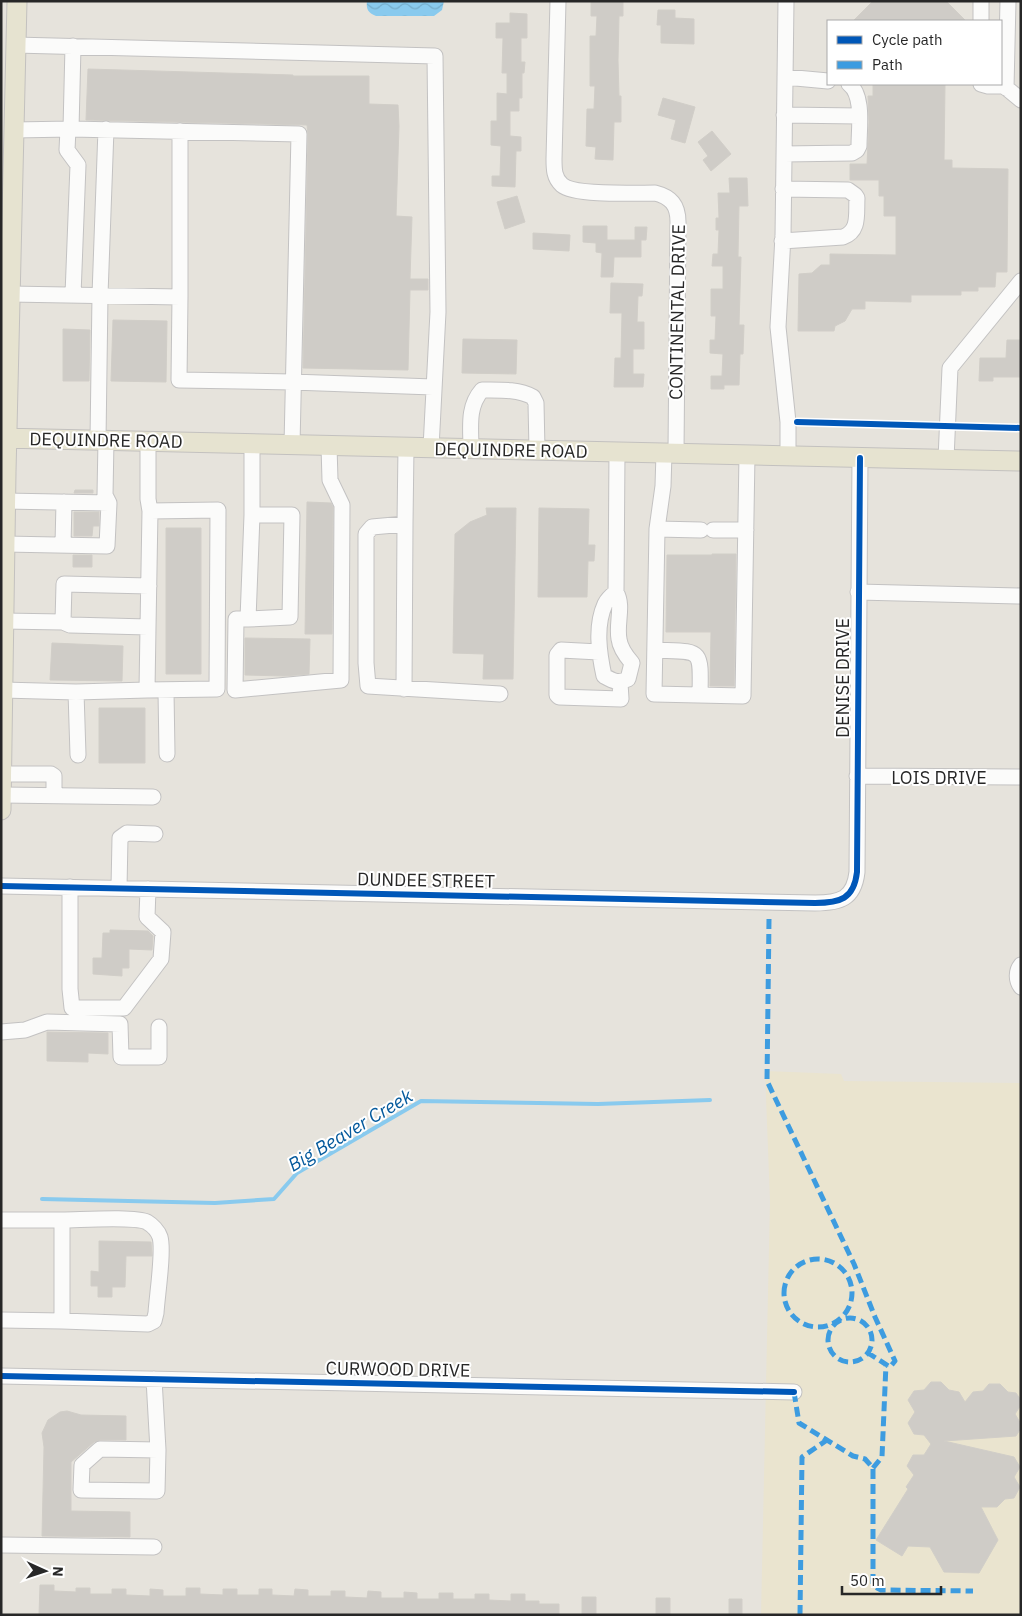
<svg xmlns="http://www.w3.org/2000/svg" width="1022" height="1616" viewBox="0 0 1022 1616" font-family="'IBM Plex Sans',sans-serif">
<style>
.education{fill:#eae4cf}
.water{fill:url(#water-waves)}
.lines{fill:none;stroke-linecap:round;stroke-linejoin:round}
.stream{stroke:#89caee;stroke-width:4}
.building{fill:#cfccc7;stroke:#d1cec8}
.minor-casing{stroke:#c3c2c2;stroke-width:17}
.major-casing{stroke:#c3c1bf;stroke-width:21}
.minor{stroke:#fbfbfa;stroke-width:15}
.major{stroke:#e6e3d0;stroke-width:19}
.quiet{stroke:#3d9ce0;stroke-width:5;stroke-dasharray:10 5;stroke-linecap:butt}
.cycleway-casing{stroke:#fff;stroke-width:9}
.cycleway{stroke:#0057b8;stroke-width:6}
.labels{text-anchor:middle;dominant-baseline:central;stroke-width:4;stroke-linejoin:round;paint-order:stroke}
.street-label{font-size:18px;fill:#272727;stroke:#fff}
.water-label{font-size:19px;font-style:italic;fill:#055a9c;stroke:#fff}
</style>
<defs>
<pattern id="water-waves" width="16" height="10" patternUnits="userSpaceOnUse" patternTransform="scale(1.25)"><rect width="16" height="10" fill="#89caee"/><path d="M0 5q4-4 8 0t8 0" fill="none" stroke="#76aecc"/></pattern>
</defs>
<rect width="100%" height="100%" fill="#e6e3dc"/>
<path class="education" d="M765,1071L841,1074L844,1081L1021,1083V1615H761L770,1201Z"/>
<path class="water" d="M367,1H444L442,10L434,16H376C368,13 366,9 367,1Z"/>
<g class="lines">
<path class="stream" d="M42,1199L215,1203L274,1199L297,1173L421,1101L598,1104L710,1100"/>
</g>
<path class="building" d="M623,1V16H619L618,60L619,96H621V122H614L613,160L595,159L596,147L586,146L587,109H594L595,86H590V36H596L597,16H591V2Z
M873,1H946L966,21H853Z
M658,10H675V18L694,19V44L661,43V25H657Z
M510,13L527,14V38H521V62H525L524,73H522V98H519V111H510V136L521,137V151H516L515,187L492,186V176H500L501,146L491,145V121H497V93L507,94V73H502L503,38H496V23H510Z
M88,69L293,75V76H369V104L398,105L399,126L396,216L412,217L410,279H428V290H410L408,370L303,368L308,134L307,125L86,120Z
M873,84H945L944,160H952V168L1008,169L1007,272H996L995,287H978V291H961V295H911V302L865,301V309H852L845,321L835,326L834,331H798L799,274L812,273L821,265H830V254L896,255V216H884V196H879V180H850V164H867L869,122L868,96H873Z
M663,98L695,107L685,143L671,139L676,120L658,115Z
M712,131L731,154L711,171L703,160L708,156L698,142Z
M729,178H747L748,206H739L738,257H741L739,325H744L743,354H740L739,385H724V389H711V376H722L723,354L710,353V340H715L716,316H711V289H723V266H712L713,254H718L719,230H716V218H719L718,193H730Z
M517,196L525,222L505,229L497,202Z
M583,226H607V240H635V227H647L646,240H641V257H614L613,277H601L602,253L596,252V243L583,242Z
M533,233L570,235L569,251L533,249Z
M611,283L643,284L642,296H638L637,322H644V349H633V374H644L643,387H614L615,358H621L622,313H610Z
M113,320L167,321L166,382L111,381Z
M63,329L90,330L89,381H63Z
M463,339L517,340L516,374L462,373Z
M1007,340H1021V377H993V381H979L980,358H1006Z
M75,490H93V493H74Z
M307,502L331,503L333,507L332,634H305Z
M486,508H516L513,679H483L484,654L453,653L455,534L470,522L487,515Z
M539,508L589,509L588,545H595L594,561H588L587,597H538Z
M74,512H99V526H93L92,536H74Z
M166,528H201V674H166Z
M712,554H736L734,686H710L711,632H666L667,555H712Z
M73,555H92V567H73Z
M245,638L310,639L309,674L284,676L245,675Z
M52,643L123,646L122,681L50,680Z
M99,708H145V763H99Z
M110,930L148,931L153,936L152,950L129,949V968H122V976L93,974V958H102L103,933H110Z
M47,1032L108,1033V1054L88,1053V1062L47,1061Z
M99,1241L151,1242L152,1256H126L125,1287H112V1297H98V1286H91V1271L99,1272Z
M931,1382H941L949,1390L959,1392L965,1402L973,1392L983,1391L989,1384H1000L1008,1392L1016,1393L1021,1400V1405L1015,1414L1021,1424V1428L1016,1436L944,1441L1014,1457L1020,1467L1014,1477L1020,1487L1014,1498L1005,1499L997,1507H981L998,1540L979,1573L944,1572L930,1547L908,1546L902,1556L876,1540L908,1489L906,1487L914,1475L907,1466L913,1455H924L931,1444L924,1435L914,1434L908,1423L915,1412L908,1400L914,1391L924,1390Z
M67,1411L81,1415L126,1416V1440H100L94,1442L71,1462V1511L130,1512V1537L42,1536L44,1447L42,1433L48,1420L60,1412Z
M40,1585H54V1591L76,1592V1588H90V1594H112V1589H126V1595L150,1596V1589L163,1590V1596H186V1588H200V1594L223,1595V1589H237V1595H259V1589H272V1595L294,1596L295,1589L308,1590V1596H331V1591H345V1597L367,1598L368,1591L381,1592V1598H404V1592L417,1593V1599H439V1593H453V1599H475V1594H489V1600L511,1601V1594H525V1601H539V1604H559V1615H39Z
M582,1597H596V1615H582Z
M656,1598H670V1615H656Z
M729,1599H742V1615H729Z"/>
<g class="lines">
<g class="minor-casing">
<path id="minor" d="M558,1L554,159C554,169 554,178 562,185C575,196 636,193 655,193C671,197 678,205 678,222L676,453
M786,1L783,236L778,327L788,422V456
M981,21V1
M15,45L435,56L438,312L431,448
M785,77L828,81
M981,84L988,86H1004L1021,100
M1006,88L1008,1
M784,115L859,116
M68,129L67,150L78,165L73,295
M71,129L73,46
M14,130L71,129L299,134L292,445
M180,131V297
M784,154L852,153L857,150L859,146C859,128 864,95 849,84
M782,241L843,237C860,231 856,214 857,198L855,195L848,190L783,189
M10,294L180,297L179,380L292,382L433,387
M98,440L100,295L106,129
M406,447L405,524L372,527L366,534V663L368,686L500,694
M471,449C471,428 467,407 482,390C500,390 518,389 533,397L536,403L537,450
M664,453L663,486L657,529L654,694L743,696L747,455
M946,459L950,368L1021,281
M5,501L109,503
M252,515H292L290,617L248,619L252,515V444
M657,529L701,530
M713,530H746
M5,544L107,546L109,503L105,495L106,440
M63,545L64,502
M616,592C612,595 607,600 605,604C595,626 599,653 604,676C613,681 618,684 628,679L632,663C626,656 620,648 619,639C616,623 624,606 616,592L617,452
M858,592L1021,596
M248,619H236L235,690L341,680L342,505L330,480L329,446
M3,621L63,622L70,625L148,627L150,511L148,499V441
M63,622L64,584L149,586
M655,650C702,652 701,647 700,695
M599,652L561,650L557,655V695L559,697L621,699L620,683
M404,689L405,524
M3,690L76,692L147,690L148,627
M147,690L217,689L218,510L150,511
M166,691L167,754
M76,692L78,755
M2,774H51L54,776V795
M857,776L1021,777
M2,795L153,797
M1,886L815,903C840,903 854,899 857,872L860,458
M70,887V989L72,1008H124L161,959L163,932L147,917L148,889
M119,888L120,838L127,833L155,834
M1021,965C1016,971 1016,980 1021,987
M1,1032L25,1030L47,1022L120,1024L121,1057H159V1027
M1,1220H62V1321L1,1320
M62,1321L148,1324L154,1321L156,1313C157,1296 164,1251 160,1237C158,1231 152,1225 147,1222C134,1216 80,1220 62,1220
M1,1376L794,1392
M154,1379L158,1450L157,1491L81,1490L82,1465L100,1449L158,1450
M1,1545L154,1547"/>
</g>
<g class="major-casing">
<path id="major" d="M1,438L1021,461
M1,810L6,472L17,1"/>
</g>
<use href="#minor" class="minor"/>
<use href="#major" class="major"/>
<path class="quiet" d="M769,919L767,1081L854,1264L875,1317L895,1361L890,1367L868,1353
M784 1293a34 34 0 1 1 68 0a34 34 0 1 1-68 0Z
M828 1340a22 22 0 1 1 44 0a22 22 0 1 1-44 0Z
M794,1392L799,1423L853,1456L865,1459L873,1468V1584L875,1587L881,1590L973,1591
M873,1468L882,1457L886,1364
M800,1615L802,1457L827,1440"/>
<g class="cycleway-casing">
<path id="cycleway" d="M797,422L1021,428
M1,886L815,903C840,903 854,899 857,872L860,458
M1,1376L794,1392"/>
</g>
<use href="#cycleway" class="cycleway"/>
</g>
<g class="labels">
<g class="street-label">
<text transform="translate(677 312) rotate(-89)">CONTINENTAL DRIVE</text>
<text transform="translate(106 440) rotate(1)">DEQUINDRE ROAD</text>
<text transform="translate(511 450) rotate(1)">DEQUINDRE ROAD</text>
<text transform="translate(842 678) rotate(-90)">DENISE DRIVE</text>
<text x="939" y="777">LOIS DRIVE</text>
<text transform="translate(426 880) rotate(1)">DUNDEE STREET</text>
<text transform="translate(398 1369) rotate(1)">CURWOOD DRIVE</text>
</g>
<g class="water-label">
<text transform="translate(350 1130) rotate(-31)">Big Beaver Creek</text>
</g>
</g>
<rect width="1022" height="1616" fill="none" stroke="#272727" stroke-width="5"/>
<rect x="827" y="20" width="175" height="65" fill="#ffffff" stroke="#a9a9a9"/>
<rect x="837" y="36" width="25" height="8" fill="#0057b8" stroke="#a9a9a9"/>
<text x="872" y="45" font-size="15" fill="#272727">Cycle path</text>
<rect x="837" y="61" width="25" height="8" fill="#3d9ce0" stroke="#a9a9a9"/>
<text x="872" y="70" font-size="15" fill="#272727">Path</text>
<g transform="translate(45 1571) rotate(93)" stroke="#ffffff" stroke-width="4" paint-order="stroke">
<path d="M0-4L9 19L0 12L-9 19Z" fill="#272727"/>
<text y="-8" font-size="14" font-weight="bold" text-anchor="middle" fill="#272727">N</text>
</g>
<path d="M842 1586v8h99v-8" fill="none" stroke="#272727" stroke-width="2.5"/>
<text x="850" y="1586" font-size="15" fill="#272727" stroke="#ffffff" stroke-width="4" paint-order="stroke">50 m</text>
</svg>
